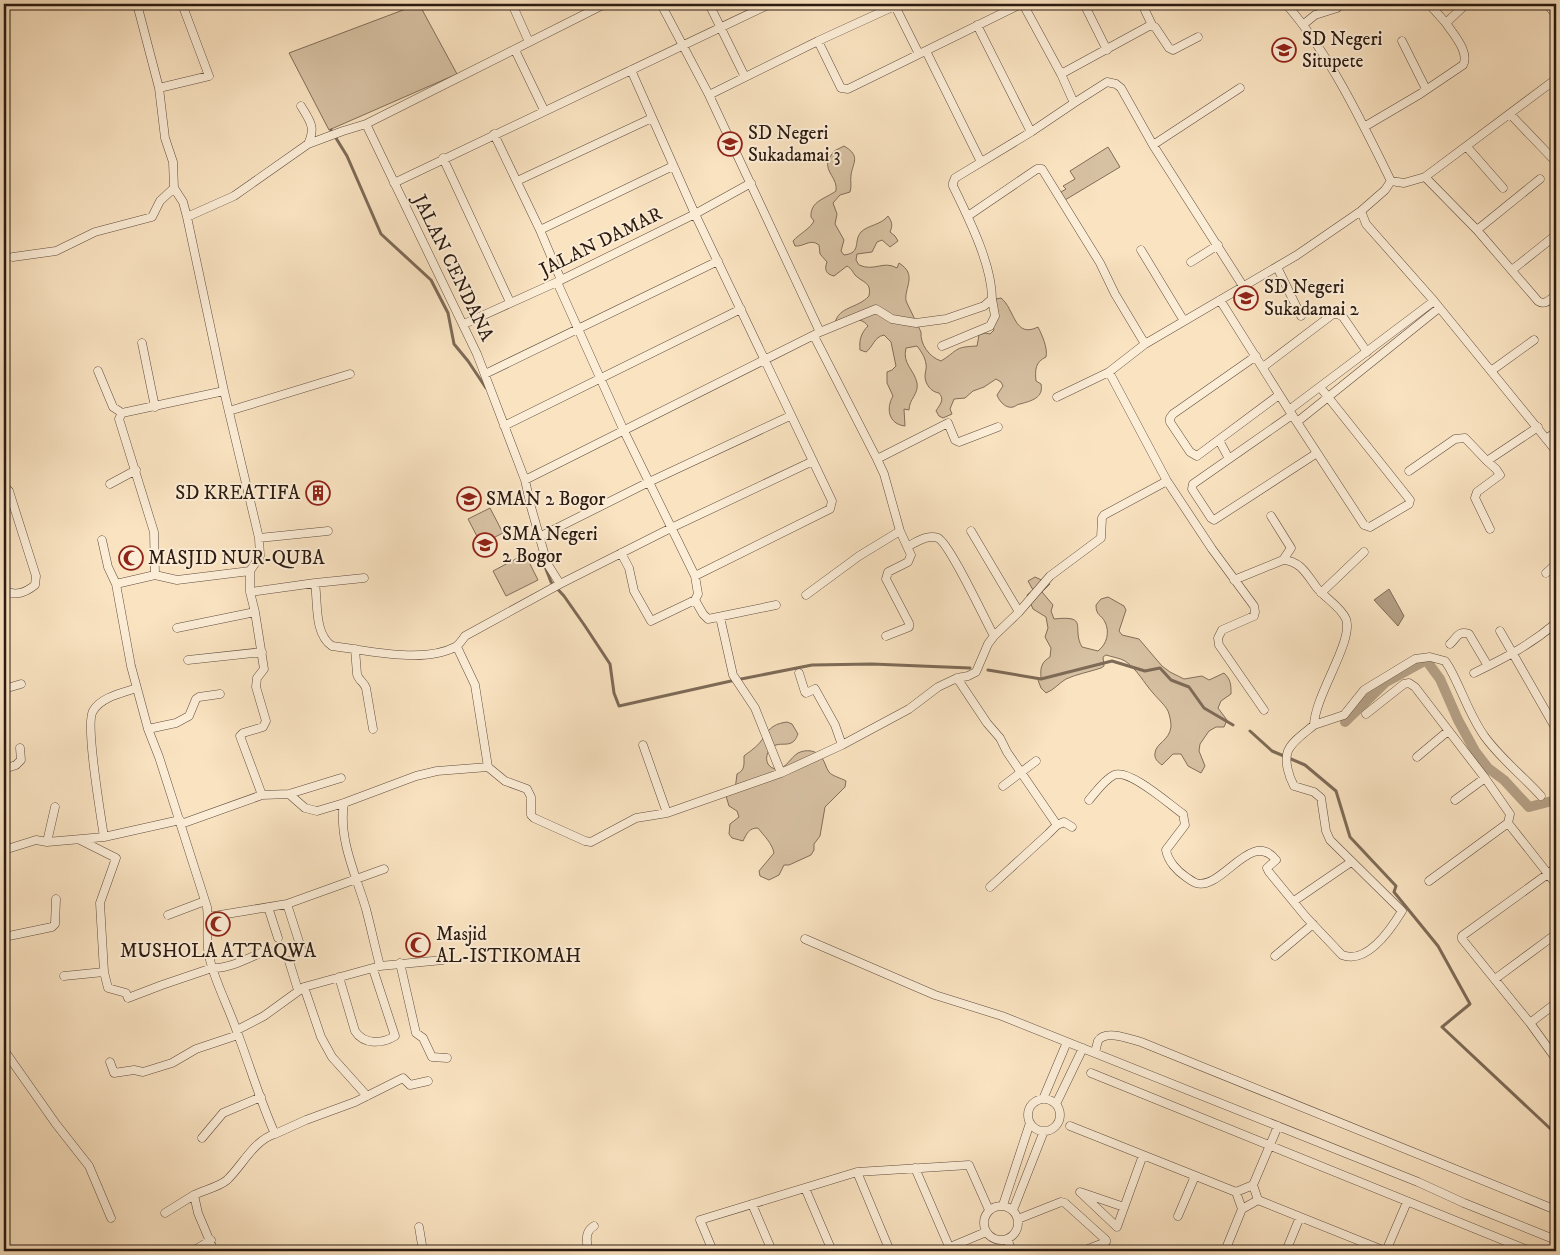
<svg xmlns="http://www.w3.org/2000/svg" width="1560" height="1255" viewBox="0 0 1560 1255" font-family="'IM FELL DW Pica',serif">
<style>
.green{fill:#d7c1a3;stroke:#816e5a}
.water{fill:#b49f85;stroke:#7d6a57}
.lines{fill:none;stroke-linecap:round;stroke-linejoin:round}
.stream{stroke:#7d6a57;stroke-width:3}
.canal{stroke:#b49f85;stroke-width:10}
.minor-casing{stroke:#5f4c3d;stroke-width:9}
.minor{stroke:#fcedd7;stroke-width:8}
.labels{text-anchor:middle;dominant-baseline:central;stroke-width:4;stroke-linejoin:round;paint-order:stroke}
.poi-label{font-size:19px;fill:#2b1a11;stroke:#fcedd7;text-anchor:start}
.street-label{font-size:19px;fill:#2b1a11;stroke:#fcedd7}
</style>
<rect width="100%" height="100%" fill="#fae3c1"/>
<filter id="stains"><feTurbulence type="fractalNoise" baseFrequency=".004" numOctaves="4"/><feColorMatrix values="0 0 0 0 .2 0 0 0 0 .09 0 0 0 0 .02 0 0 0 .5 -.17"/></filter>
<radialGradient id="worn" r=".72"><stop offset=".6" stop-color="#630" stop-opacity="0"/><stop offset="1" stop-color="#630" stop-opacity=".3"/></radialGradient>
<path class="green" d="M419,4L457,74L329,130L289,53Z
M844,146C861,156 853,162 851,175C850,181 852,186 850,192L840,195L833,203L837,214L835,224L844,240L841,251L844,255C862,253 853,241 861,232C868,225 881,225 888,216C892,222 893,225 890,232L895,236L898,241L890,247L882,240L877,242L872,252L857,254L856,260L859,265C875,272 883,260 897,268L899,263C918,275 904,287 906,301L921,332C920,344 929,357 941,361C959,350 953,347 977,346L979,335L985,333L990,334L994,330L993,326L996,299L1001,298C1015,309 1014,339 1038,327C1042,335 1048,348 1046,357C1035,362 1035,370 1036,381L1041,384C1044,398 1031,401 1020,404C1017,404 1015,407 1013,407C1006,409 999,401 997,395L1003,386L1001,382L996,379L984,387L973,391L965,398L954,399L950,409L952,414L943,418L939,416L936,411C940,404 945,400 939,393C931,392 925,384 925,376C925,372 927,368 926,364C925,357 921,351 917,346L906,348C902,364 914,369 917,383C919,394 909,399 909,410L904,409L905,426C888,424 886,408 893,396L887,383V372L892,370L896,366L891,342L884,335C874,337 873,347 866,352L860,350C859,340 861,333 868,326C860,315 846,321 835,323C839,306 857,309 869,296C872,282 863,283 855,275C852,271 852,269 847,266L834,276C826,274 824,270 827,262L820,254L819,245C810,238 804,247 795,246L793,241C799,234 810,229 814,221L811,217C810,201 825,199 836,191C838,178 825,173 828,160L834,151Z
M1108,147L1120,167L1065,200L1061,192L1066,189L1063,186L1075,179L1070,171Z
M490,508L503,533L481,544L468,519Z
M525,554L538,580L506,596L493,571Z
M1035,577L1050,584L1042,592L1053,605L1051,611L1054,619C1090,615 1071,628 1082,647L1098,651C1107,644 1110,632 1105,622C1101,614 1096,616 1096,605L1101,599L1108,597L1124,606L1126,610L1119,631L1122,635L1139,639L1162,666L1170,672L1184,679L1202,676L1209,680L1224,673C1231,680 1231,684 1231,694L1221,701L1218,708L1227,720L1224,727H1216L1209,731L1200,744L1199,751L1205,766L1201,773L1188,766L1181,754H1173L1162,765C1158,762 1154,759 1155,753C1156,743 1169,741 1171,727C1171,722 1170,716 1168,711C1165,705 1158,699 1153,693C1144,683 1137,669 1125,661C1120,658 1112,657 1106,655L1103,657L1104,666L1101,668C1089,672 1077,674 1066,679C1059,683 1054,690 1046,693L1041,688L1038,680L1041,677C1040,667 1042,662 1050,657L1051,648L1045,637L1048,628L1046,617L1033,609L1027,595L1033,590L1028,581Z
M787,722L792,724L798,734C797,736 796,739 794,741C789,746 782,743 776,745C769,747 764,757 768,764C770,767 773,769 777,769C787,768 790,758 798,753C806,749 817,750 822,758C825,762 826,768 829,772C832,776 841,778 846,781L845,787L825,807L820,836L814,844V850L811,855L789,865H784L779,875L769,880L760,876L759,871L774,853C772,843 764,836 758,828C749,828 747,833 743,841L732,838L729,834L730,824L739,817L737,811L729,806L726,796L735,790L737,774C745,770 744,765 744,756C747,753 750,752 753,749C768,738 764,725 787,722Z"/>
<path class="water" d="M1389,589L1404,616L1398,626L1374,600Z"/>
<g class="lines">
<path class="stream" d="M331,130L347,156L381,234L431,280L448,313L454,344L468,361L486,388
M544,564L551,582L564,596L585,626L610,664L614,693L619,706L731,681L812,665L872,664L970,668
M988,670L1041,679L1112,661L1145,671L1160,668L1171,680L1189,687L1204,708L1233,725
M1250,731L1272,751L1305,765L1336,791L1350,837L1396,886L1394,892L1438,946L1470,1004L1442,1027L1556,1134"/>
<path class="canal" d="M1345,722L1386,682L1426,660L1440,679L1458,720L1475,751L1488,768L1504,780L1529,807L1556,800"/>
<g class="minor-casing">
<path id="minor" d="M137,4L159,88L165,138L173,162L174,188L183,202L187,217L224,391L259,538L260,556L250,571
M512,4L529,42
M661,4L709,95L820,332
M709,4L745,77
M894,4L919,54
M1084,4L1107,50
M1142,4L1152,25
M1286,4C1329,53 1362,122 1391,181L1385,190L1361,211L1366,224L1434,301L1556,451
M1429,4L1446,23
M1547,4L1556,15
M1304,24L1315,15L1337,8L1341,4
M977,25L1031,132
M818,41L841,88L848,89L1021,4
M1402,41L1426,89
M515,50L544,110
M926,51L981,162
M631,70L695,214L832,501L830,509L695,576
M1061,74L1149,26L1155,27L1169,48L1173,50L1198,37
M159,88L209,76L182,4
M709,95L818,41L899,4
M1074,103L1107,82L1116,84L1121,88L1153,145L1243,286
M301,106C310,121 316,127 308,144
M1510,114L1556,162
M1364,127L1420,94L1463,65C1470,52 1453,34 1446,23L1466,4
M494,134L540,230L561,280
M1153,145L1240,88
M1467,147L1503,188
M443,158L510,302
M1425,177L1477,230L1538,301C1545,306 1550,299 1556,295
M517,181L652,118
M1391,181L1404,183L1425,177L1556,79
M394,183L770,4
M968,216L1037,169H1042L1100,263L1115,294L1145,344
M187,217L234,196L308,144L343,131L366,124
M540,230L673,166
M1477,230L1540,179
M1141,250L1184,321
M13,257L56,251L95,232L152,217L160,201L174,188
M1191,262L1218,245
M1277,267L1301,316
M1512,270L1556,235
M557,282L624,431L695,576L698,594L695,600L651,621L634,591L629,568L621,553
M1220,300L1289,410L1364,525L1370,527L1409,504L1410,500L1320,387
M464,324L557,282L695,214L751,183
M142,343L155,407
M942,346L990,326L995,316L992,299
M1256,356L1173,414L1170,418V422L1190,452L1197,456L1279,395
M1263,367L1333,314H1338L1343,317L1367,352
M98,371L113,407L122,413
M1491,371L1534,340
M485,374L718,261
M1057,397L1109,372
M1289,410L1434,301
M229,411L350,374
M1292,415L1193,484L1192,489L1211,518L1214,520L1317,453
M1297,422L1439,308
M504,426L741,309
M1546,439L1556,432
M1219,440L1229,459
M877,459L948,423L955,440L959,442L998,427
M1487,461L1496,469L1500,475L1477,492L1475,498L1490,529
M1409,471L1455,439L1465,438L1487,461L1538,427
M525,480L820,332L876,309L892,319L916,323L946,319L984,306L992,299C992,264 968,217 953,186V183L955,178L1031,132L1074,103L1061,74L1023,4
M110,484L136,470
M4,486L9,491L36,576L35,585C25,593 16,596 4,591
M1271,516L1291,548L1283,560
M971,531L1019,612
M539,537L649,482L790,416
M259,538L328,531
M102,540L108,567L116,584L131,666L148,729L159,757L207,907C209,925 205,943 210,960C216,984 228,1006 236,1029C249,1063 260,1101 275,1134C254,1140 242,1166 227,1180C219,1187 204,1190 194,1195L198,1213L214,1251
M908,546C917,542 928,534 938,538C950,544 985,620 994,636
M250,571V592L315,583C318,603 314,634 332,646C366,650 424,664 455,647C459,645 462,640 465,636L560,584L671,528L813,461
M1546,573L1556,564
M155,575L154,532L119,419L122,413L224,391
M315,583L364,578
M116,584L155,575L177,580L250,571
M560,584L547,563L531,507L525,480L477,354L366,124L605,4
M250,592L255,612
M1321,593L1364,552
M806,595L859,556L900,531L884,474L877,459L814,336
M695,600L703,614L708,619L776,605
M720,617L733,675L755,708L781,773
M177,628L255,612L264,669L257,678L256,687L266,721L263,727L243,733L240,736L262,795
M1500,631L1556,729
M886,636L909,627V623L886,579L888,572L908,562L911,555L900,531
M1450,644C1457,638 1458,630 1469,634L1488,666
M457,647L475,685L488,767
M355,649L357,674C358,680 364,682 366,688L373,729
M188,660L262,652
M799,673L805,692L806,693L815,689L835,725L842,745
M1474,673C1505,658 1530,645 1556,623
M957,678L987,723L1000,738L1007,752L1057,825
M4,689L21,684
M1264,710L1219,645L1218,638L1222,630L1254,616L1255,612L1254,606L1212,549L1167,481L1109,372L1145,344L1297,255L1361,211
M1366,714L1404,684L1409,683L1415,687L1485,778L1510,814L1508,823L1429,881
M1314,725L1344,715L1364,690L1415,659L1430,657L1445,661L1449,667C1462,690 1469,715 1485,737C1501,759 1523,776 1541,796
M148,729L176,723L189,716L196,699L199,697L220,694
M643,745L667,813
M1417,757L1448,731
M488,767L505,781L527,789L531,797V815L534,818L585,841L591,842L636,818L667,813L781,773L842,745L909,709L938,687L957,678L968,676L976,672L988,644L994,636L1019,612L1050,576L1101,538L1102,518L1104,515L1167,481
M4,769L16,765L21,760L20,748
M1003,786L1036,761
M289,794L305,808L317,811L344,803L416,776L437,771L488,767
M1089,800C1096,792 1104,780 1114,775C1129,768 1170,805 1183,814L1185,825L1166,850C1168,861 1177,871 1186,877C1189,879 1193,882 1196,883C1222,891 1251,828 1276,860L1267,868L1269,872L1306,917L1342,955C1367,965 1391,929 1402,911L1330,840L1326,831L1321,798L1314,792L1294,786C1289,777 1284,761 1288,751C1292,741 1306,732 1314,725C1315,695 1354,641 1346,619C1341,607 1325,598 1317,588C1307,575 1301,561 1283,560L1234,580
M1455,800L1485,778
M344,803C338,839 356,875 366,909C371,928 375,947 380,966
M1508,823L1556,884
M181,824L262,795L289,794L341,778
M104,837C101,817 85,723 93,711C101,697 122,693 137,688
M80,840L116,858L100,903L104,972L108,988L126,993L128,998L162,985L212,968C231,969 251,956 268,950
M47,842L55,807
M4,850L36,840L47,842L104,837L180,820
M1556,868L1462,936V939L1530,1023L1556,1059
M990,887L1048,834L1057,825L1064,822L1072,827
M1294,901L1351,862
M287,904L302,951
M268,907L278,938
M168,915L205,901
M208,917L287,904L384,869
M4,937L52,927L55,924L56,899
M805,939L935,995L1002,1016L1418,1182L1464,1203L1556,1240
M1275,956L1313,924
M289,961L298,990
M400,963L416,1033L423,1038L432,1057L447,1058
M64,976L104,972
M339,977L355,1031C364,1045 382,1044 395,1036L373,969
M1495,979L1556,934
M304,987L321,1037L332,1057L367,1096
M1530,1023L1556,1003
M237,1030L264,1016L304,987L380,966L443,960
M4,1050L56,1124L89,1166L111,1218
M1095,1053C1096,1049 1097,1044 1098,1041C1105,1029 1130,1039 1141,1042L1556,1210
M110,1062L114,1073L134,1070L143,1072L172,1063L196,1049L238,1035
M1091,1073L1530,1251
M1043,1099L1067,1042
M1028 1115a16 16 0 1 1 32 0a16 16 0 1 1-32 0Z
M1056,1104L1083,1048
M1070,1126L1236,1192
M275,1134L306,1120L355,1102L403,1078L410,1085L428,1081
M202,1138L223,1113L261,1097
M915,1168L951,1251
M857,1172L890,1251
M805,1188L832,1251
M1258,1200L1385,1251
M752,1204L772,1251
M1003,1205L1030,1123
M984 1223a17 17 0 1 1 34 0a17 17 0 1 1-34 0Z
M1124,1207L1080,1192L1117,1227L1143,1155
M1242,1209L1236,1192L1253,1185
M1013,1210L1044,1131
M165,1213L194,1195
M1178,1216L1195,1176
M1018,1219L1061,1202L1065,1203L1106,1240V1242L1083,1251
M419,1227L423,1251
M1007,1239L1012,1251
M1227,1246L1242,1209L1258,1200L1253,1185L1278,1126
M193,1251L211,1240
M588,1251C587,1242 584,1232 594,1226
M713,1251L700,1220L857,1172L969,1165L989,1210
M941,1251L986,1232
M1286,1251L1300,1217
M1386,1251L1407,1202"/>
</g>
<use href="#minor" class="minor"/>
</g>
<defs>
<g id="school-ring" transform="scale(1.25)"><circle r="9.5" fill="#fcedd7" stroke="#8f2418" stroke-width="1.5"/><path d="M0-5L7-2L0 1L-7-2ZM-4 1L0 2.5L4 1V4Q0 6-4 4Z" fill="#8f2418"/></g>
<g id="building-ring" transform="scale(1.25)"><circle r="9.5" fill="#fcedd7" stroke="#8f2418" stroke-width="1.5"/><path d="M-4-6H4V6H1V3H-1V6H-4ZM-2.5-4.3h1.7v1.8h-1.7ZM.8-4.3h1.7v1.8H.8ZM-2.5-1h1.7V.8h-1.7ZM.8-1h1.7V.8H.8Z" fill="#8f2418"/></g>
<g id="mosque-ring" transform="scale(1.25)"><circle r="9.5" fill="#fcedd7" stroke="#8f2418" stroke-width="1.5"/><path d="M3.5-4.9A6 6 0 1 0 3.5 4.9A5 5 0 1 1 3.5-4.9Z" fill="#8f2418"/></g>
</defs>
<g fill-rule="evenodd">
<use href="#school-ring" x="1284" y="50"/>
<use href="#school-ring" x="730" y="144"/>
<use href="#school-ring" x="1246" y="298"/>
<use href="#building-ring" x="318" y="493"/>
<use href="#school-ring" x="469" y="499"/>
<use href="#school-ring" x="485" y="545"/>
<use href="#mosque-ring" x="131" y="558"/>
<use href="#mosque-ring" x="218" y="924"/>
<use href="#mosque-ring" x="418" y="945"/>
</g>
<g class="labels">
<g class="poi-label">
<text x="1302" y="39">SD Negeri<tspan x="1302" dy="22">Situpete</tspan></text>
<text x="748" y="133">SD Negeri<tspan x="748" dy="22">Sukadamai 3</tspan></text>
<text x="1264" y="287">SD Negeri<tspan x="1264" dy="22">Sukadamai 2</tspan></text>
<text x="300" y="493" text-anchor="end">SD KREATIFA</text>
<text x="486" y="499">SMAN 2 Bogor</text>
<text x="502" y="534">SMA Negeri<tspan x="502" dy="22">2 Bogor</tspan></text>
<text x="148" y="558">MASJID NUR-QUBA</text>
<text x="436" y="934">Masjid<tspan x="436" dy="22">AL-ISTIKOMAH</tspan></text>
<text x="218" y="951" text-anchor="middle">MUSHOLA ATTAQWA</text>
</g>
<g class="street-label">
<text transform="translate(601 242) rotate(-26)">JALAN DAMAR</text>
<text transform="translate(453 268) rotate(64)">JALAN CENDANA</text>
</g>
</g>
<rect width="1560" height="1255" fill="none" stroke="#fae3c1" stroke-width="20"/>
<rect x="5" y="5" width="1550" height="1245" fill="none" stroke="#2b1a11" stroke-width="2.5"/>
<rect x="10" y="10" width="1540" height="1235" fill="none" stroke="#2b1a11"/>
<rect width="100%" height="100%" filter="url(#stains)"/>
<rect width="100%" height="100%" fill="url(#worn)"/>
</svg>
